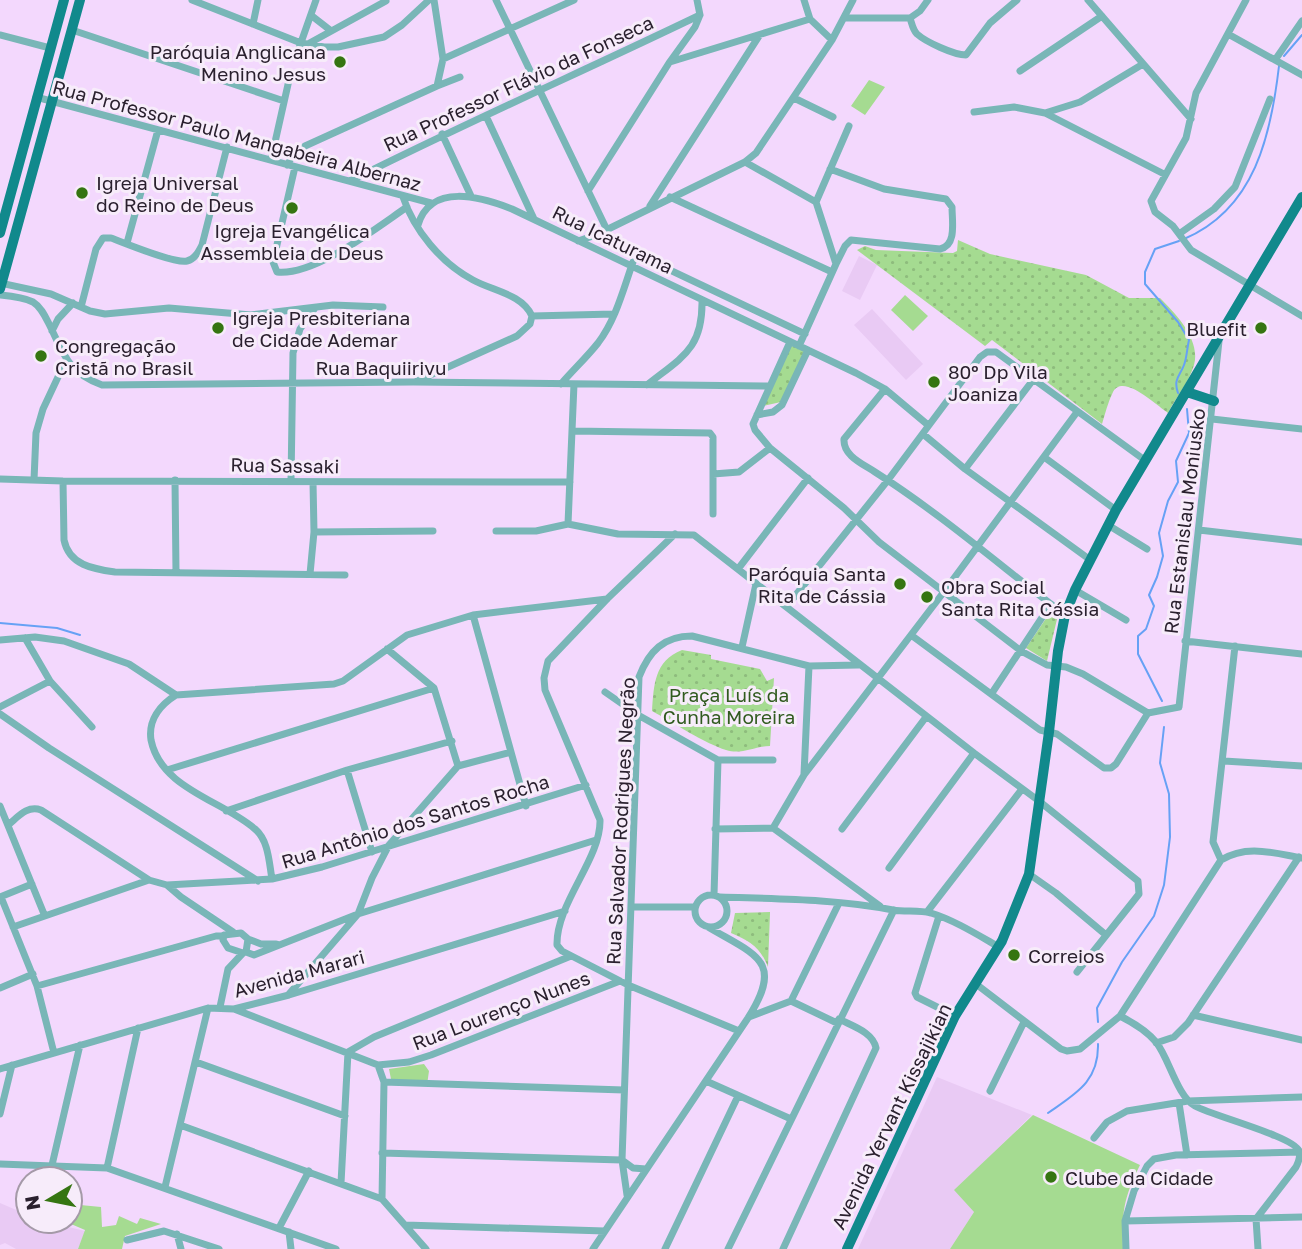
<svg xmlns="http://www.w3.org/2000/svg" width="1302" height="1249" viewBox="0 0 1302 1249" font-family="'Golos Text',sans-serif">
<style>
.built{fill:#e9caf4}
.grass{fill:#a5db91}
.park{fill:url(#park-dots)}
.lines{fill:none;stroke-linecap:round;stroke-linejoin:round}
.stream{stroke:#66a1f5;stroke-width:2}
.minor{stroke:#79b6b7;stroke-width:7}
.major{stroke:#11898c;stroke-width:10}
.poi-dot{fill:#357511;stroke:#f7ecfa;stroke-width:2.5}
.labels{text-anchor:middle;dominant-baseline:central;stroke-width:6;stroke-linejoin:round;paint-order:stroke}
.poi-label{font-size:19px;fill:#2a202e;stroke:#f7ecfa;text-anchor:start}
.street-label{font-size:19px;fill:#2a202e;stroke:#f7ecfa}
.park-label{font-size:19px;fill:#315b1f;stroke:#f7ecfa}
</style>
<defs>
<pattern id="park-dots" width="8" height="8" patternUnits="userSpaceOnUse" patternTransform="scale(1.75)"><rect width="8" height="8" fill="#a5db91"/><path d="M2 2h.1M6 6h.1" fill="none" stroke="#8ebc7d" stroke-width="1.8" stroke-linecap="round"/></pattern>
</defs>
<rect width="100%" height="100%" fill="#f3d8fd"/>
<path class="built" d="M859,256L877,265L860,300L842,291Z
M872,309L923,364L906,380L854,325Z
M937,1077L1032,1115L955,1190L974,1212L950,1249H858Z
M0,1203L28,1215V1221H44L85,1231L78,1249H16L5,1243L0,1245Z"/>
<path class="grass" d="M869,80L885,87L865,115L851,106Z
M905,295L928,316L913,331L891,310Z
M424,1064L429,1071L427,1085L392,1084L389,1069Z
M1033,1115L1140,1165C1123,1200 1122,1211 1123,1249H950L974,1212L954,1190Z
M70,1204L101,1207L102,1227L116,1225L119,1216L137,1224L140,1218L161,1224L125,1236L122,1249H78L85,1230L71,1224L54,1221H70Z"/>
<path class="park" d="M958,240L990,254L1086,275L1129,298H1160C1176,314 1201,340 1194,365C1189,382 1176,397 1168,413C1156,405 1123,373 1113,392C1108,402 1105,414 1102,424L992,340L985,346L857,250L865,246L876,250L953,253L957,251Z
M790,345L806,352L781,402L763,406Z
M1051,611L1058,615L1047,661L1026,648Z
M682,650L711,655V659L760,669L767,681L774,678L770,746C755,746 742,755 726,750C706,744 672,722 652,711C654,685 654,661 682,650Z
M770,912V913L768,967C760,947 750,941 731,933L735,913Z"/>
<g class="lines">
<path class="stream" d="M1284,56L1302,35
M1184,239C1255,209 1271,135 1279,66
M1178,393C1173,379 1180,376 1184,365C1187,357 1187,348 1189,340L1178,322L1145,284V272L1155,249L1179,241
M0,623L57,628L80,635
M1162,701L1138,654V636L1146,629L1154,606L1149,595L1157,577L1163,556L1159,533L1168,501L1178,482L1176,461L1189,433L1187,409
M1098,1022L1097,1008L1122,962L1154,916L1164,885L1170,837L1169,794L1160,763L1164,727
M1048,1113C1075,1094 1099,1082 1098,1044"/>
<path class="minor" d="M192,0L301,43L324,47H338L384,37L402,25L429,0
M496,0L607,230
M804,0L810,19L832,40
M1088,0L1191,119
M1246,0L1196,93L1186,138L1151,201L1155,212L1173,226L1191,250L1302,316
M312,16L330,30
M844,18H910L920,11L928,0
M910,18C912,24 913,30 917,34C926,42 954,55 966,55L990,23L1017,0
M253,24L258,0
M72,30L284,101
M1228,34L1302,75
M0,35L50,48
M306,45L386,1
M298,51L316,0
M443,59L574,0
M1275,60L1302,21
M670,62L810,19
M1020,71L1102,16
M437,86L460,77
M36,97L431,203
M794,98L833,117
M974,112L1014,107L1045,113L1164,174
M1045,113L1080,102L1143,64
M486,116L534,219
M442,134L471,196
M271,160L289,80
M745,162L816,202L836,264L799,346
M287,165L292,157L305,146L437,86L443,59L434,0
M295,167L273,262L277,272C315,276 376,228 407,207
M830,169L884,189L946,199L952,207C952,221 957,246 940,249L851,240L845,246L836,264
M350,181C465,123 584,71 700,15
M588,191L669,63L695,27L700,15L697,0
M403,197C414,230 441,263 473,280C493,291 522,294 532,316L530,324L517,336L417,381
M670,197L832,272
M816,202L849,126
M650,206L759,36
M418,225C431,182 481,197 512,209L856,373L885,389L928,425
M1179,234L1214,209L1235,187L1270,99
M596,235L805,334
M578,241L596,235L745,162L756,153L832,40L853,0
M127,243L158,130
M0,283L51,294L90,311L105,314L169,308L251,315L333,305L383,307
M0,295C11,296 23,297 33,302C41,307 45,316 49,324C64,354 67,372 102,385L413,382L770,386
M81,307L96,249L103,238H111C125,243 175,264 187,261C195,259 199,251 202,245L227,147
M532,316L614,314
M52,331L58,319L73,303
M790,342L753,424L755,430L770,448L844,508L879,542L1021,651L1047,665L1066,667L1083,674L1148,713
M561,384C573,370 587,357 598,343C616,319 623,290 633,262
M574,384L568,524L618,534L694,535L974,753L1039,801L1138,881L1139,894L1077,972
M647,385C682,357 703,349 702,300
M885,389L844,439C843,456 863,464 875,472C941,514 1003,568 1065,615
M757,415L773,412L782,405L808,350
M1212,419L1302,429
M572,431L710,433L713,437V514
M923,434L965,469L1089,559
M1044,457L1116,510
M965,469L1033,380
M713,474L739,472L770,448
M0,479L63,481L570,482
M34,480L36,433L43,409L66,360
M175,480L176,572
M63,481L64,540C69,565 93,569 115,572L345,575
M291,481L293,353L300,329L315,308
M1108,525L1147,549
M1199,530L1302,542
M496,531H536L568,524
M314,532L433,531
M675,534L607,599L548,661L544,678L545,690L600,820C601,859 556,903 557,945L562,951L628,985L739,1031
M738,569L808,478
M310,574L314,532L313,482
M1075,590L1126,620
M787,606L888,480L980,357L987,352H996L1146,461
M473,615L526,806
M911,635L1040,730L1057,734L1104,768H1111L1116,764L1148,713L1179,707L1219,341
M25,638L50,681L92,727
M0,640L35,637L64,641L129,664L176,695
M1185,641L1302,654
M742,647L756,584
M605,692L638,715L718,760H773
M992,693L1051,604
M0,707L50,681
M0,714L49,748L258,881
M1224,761L1302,766
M458,766L511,752
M167,770L434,688
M347,770L372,852
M804,774L809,666
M0,806L44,914
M226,811L347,770L452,741
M8,825C18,817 27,805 41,810L149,880L167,885L181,897L233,932
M773,828L804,775L943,593L1077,412
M715,829L773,828L880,906
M842,829L926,717
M1221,860L1213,842L1235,646
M889,868L974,753
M1029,874L1056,893L1106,935
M272,879C269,863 269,841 255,829C222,800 161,789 151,740C148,720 160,705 176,695L334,684L343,681L407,635L473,615L607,599
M167,885L272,879L322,867L586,785
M695 911a16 16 0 1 1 32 0a16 16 0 1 1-32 0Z
M714,895L718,760
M0,897L32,884
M1,897L37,986L54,1053
M720,897C777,899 837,899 893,910C905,912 919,910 931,913C954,920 978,935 999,947
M631,907H695
M927,912L1022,789
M939,916L915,993L917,997L955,1016
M13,927L149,880
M248,939L261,944H276
M246,952L254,955L358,914L596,840
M976,984L1061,1049L1067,1051L1080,1049L1120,1016L1221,860C1247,844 1273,853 1302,858
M37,986L216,936H223
M0,988L33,974
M289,994L358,914L372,878L389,845L458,766L434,688L387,649
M791,1001L839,903
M220,1007L228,969L243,953L246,952L248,939L241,933L224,935L223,940L228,948L243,953
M234,1009L378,1065L409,1062L431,1055L620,981
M1193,1015L1302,1040
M1120,1016C1134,1023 1146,1030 1156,1042C1169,1058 1177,1096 1195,1106C1213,1116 1295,1137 1299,1151C1301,1157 1298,1163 1296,1167L1256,1219L1258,1249
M749,1017L791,1001L837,1023
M1156,1043L1174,1037L1188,1023L1299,857
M196,1062L345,1116
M378,1065L384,1082L382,1199
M0,1069L208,1008L234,1009L289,995L565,911
M706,1081L791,1119
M384,1082L624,1090
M990,1091L1024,1022
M1179,1103L1187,1155
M0,1114L12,1065
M180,1125L382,1199L426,1249
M1094,1138L1107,1122L1127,1111L1188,1101L1302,1097
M382,1153L622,1160
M622,1160L633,1168L646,1169
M0,1164L107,1168L336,1249
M52,1165L80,1045
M107,1168L138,1028
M341,1183L348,1052L374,1037L571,956
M165,1187L208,1008
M627,1195L622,1160L639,677C649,651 664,636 692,636L809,666L858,665
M1125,1221L1302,1217
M405,1225L605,1231
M279,1228L309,1171
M289,1232L291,1249
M177,1234L181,1249
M127,1240L164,1231L219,1249
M593,1249L748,1018C785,960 755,955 708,927
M665,1249L738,1096
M728,1249L894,910
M783,1249L876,1048C873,1032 852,1026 839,1019
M1126,1249L1125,1221L1134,1191L1147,1166L1154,1159L1176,1155L1301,1152"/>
<path class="major" d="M0,233L64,0
M0,289L80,0
M1187,392L1214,401
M847,1249L955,1016L1002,941L1029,874L1049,732L1058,651L1065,615L1075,590L1116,510L1302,197"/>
</g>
<g class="poi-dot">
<circle cx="340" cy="62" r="7"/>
<circle cx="82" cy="193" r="7"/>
<circle cx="292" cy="208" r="7"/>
<circle cx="218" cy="328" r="7"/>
<circle cx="1261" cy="328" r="7"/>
<circle cx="41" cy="356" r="7"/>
<circle cx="934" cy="382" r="7"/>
<circle cx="900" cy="584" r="7"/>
<circle cx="927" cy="597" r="7"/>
<circle cx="1014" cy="955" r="7"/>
<circle cx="1051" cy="1177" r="7"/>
</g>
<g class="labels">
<g class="poi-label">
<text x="326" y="51" text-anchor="end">Paróquia Anglicana<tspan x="326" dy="22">Menino Jesus</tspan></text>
<text x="96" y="182">Igreja Universal<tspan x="96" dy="22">do Reino de Deus</tspan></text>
<text x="292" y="230" text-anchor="middle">Igreja Evangélica<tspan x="292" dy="22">Assembleia de Deus</tspan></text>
<text x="232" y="317">Igreja Presbiteriana<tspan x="232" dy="22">de Cidade Ademar</tspan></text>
<text x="1247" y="328" text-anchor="end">Bluefit</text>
<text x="55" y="345">Congregação<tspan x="55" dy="22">Cristã no Brasil</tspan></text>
<text x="948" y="371">80º Dp Vila<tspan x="948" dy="22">Joaniza</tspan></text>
<text x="886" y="573" text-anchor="end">Paróquia Santa<tspan x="886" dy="22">Rita de Cássia</tspan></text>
<text x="941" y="586">Obra Social<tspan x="941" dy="22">Santa Rita Cássia</tspan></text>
<text x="1028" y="955">Correios</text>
<text x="1065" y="1177">Clube da Cidade</text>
</g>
<g class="street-label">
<text transform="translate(518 83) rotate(-25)">Rua Professor Flávio da Fonseca</text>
<text transform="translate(237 135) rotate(15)">Rua Professor Paulo Mangabeira Albernaz</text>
<text transform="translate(613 239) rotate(26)">Rua Icaturama</text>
<text x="381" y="367">Rua Baquiirivu</text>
<text transform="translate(285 465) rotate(1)">Rua Sassaki</text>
<text transform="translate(1184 521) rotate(-83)">Rua Estanislau Moniusko</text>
<text transform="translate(415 821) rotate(-17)">Rua Antônio dos Santos Rocha</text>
<text transform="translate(620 821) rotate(-87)">Rua Salvador Rodrigues Negrão</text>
<text transform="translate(299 973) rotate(-15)">Avenida Marari</text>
<text transform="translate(501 1010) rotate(-21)">Rua Lourenço Nunes</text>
<text transform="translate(891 1116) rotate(-64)">Avenida Yervant Kissajikian</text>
</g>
<g class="park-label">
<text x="729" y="694">Praça Luís da<tspan x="729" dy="22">Cunha Moreira</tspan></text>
</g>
</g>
<g transform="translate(49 1200) rotate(260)"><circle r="33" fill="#f7ecfa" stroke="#a59aa8" stroke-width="2"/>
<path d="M0-5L12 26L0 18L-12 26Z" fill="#357511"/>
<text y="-10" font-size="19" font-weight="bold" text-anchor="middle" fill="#2a202e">N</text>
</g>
</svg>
